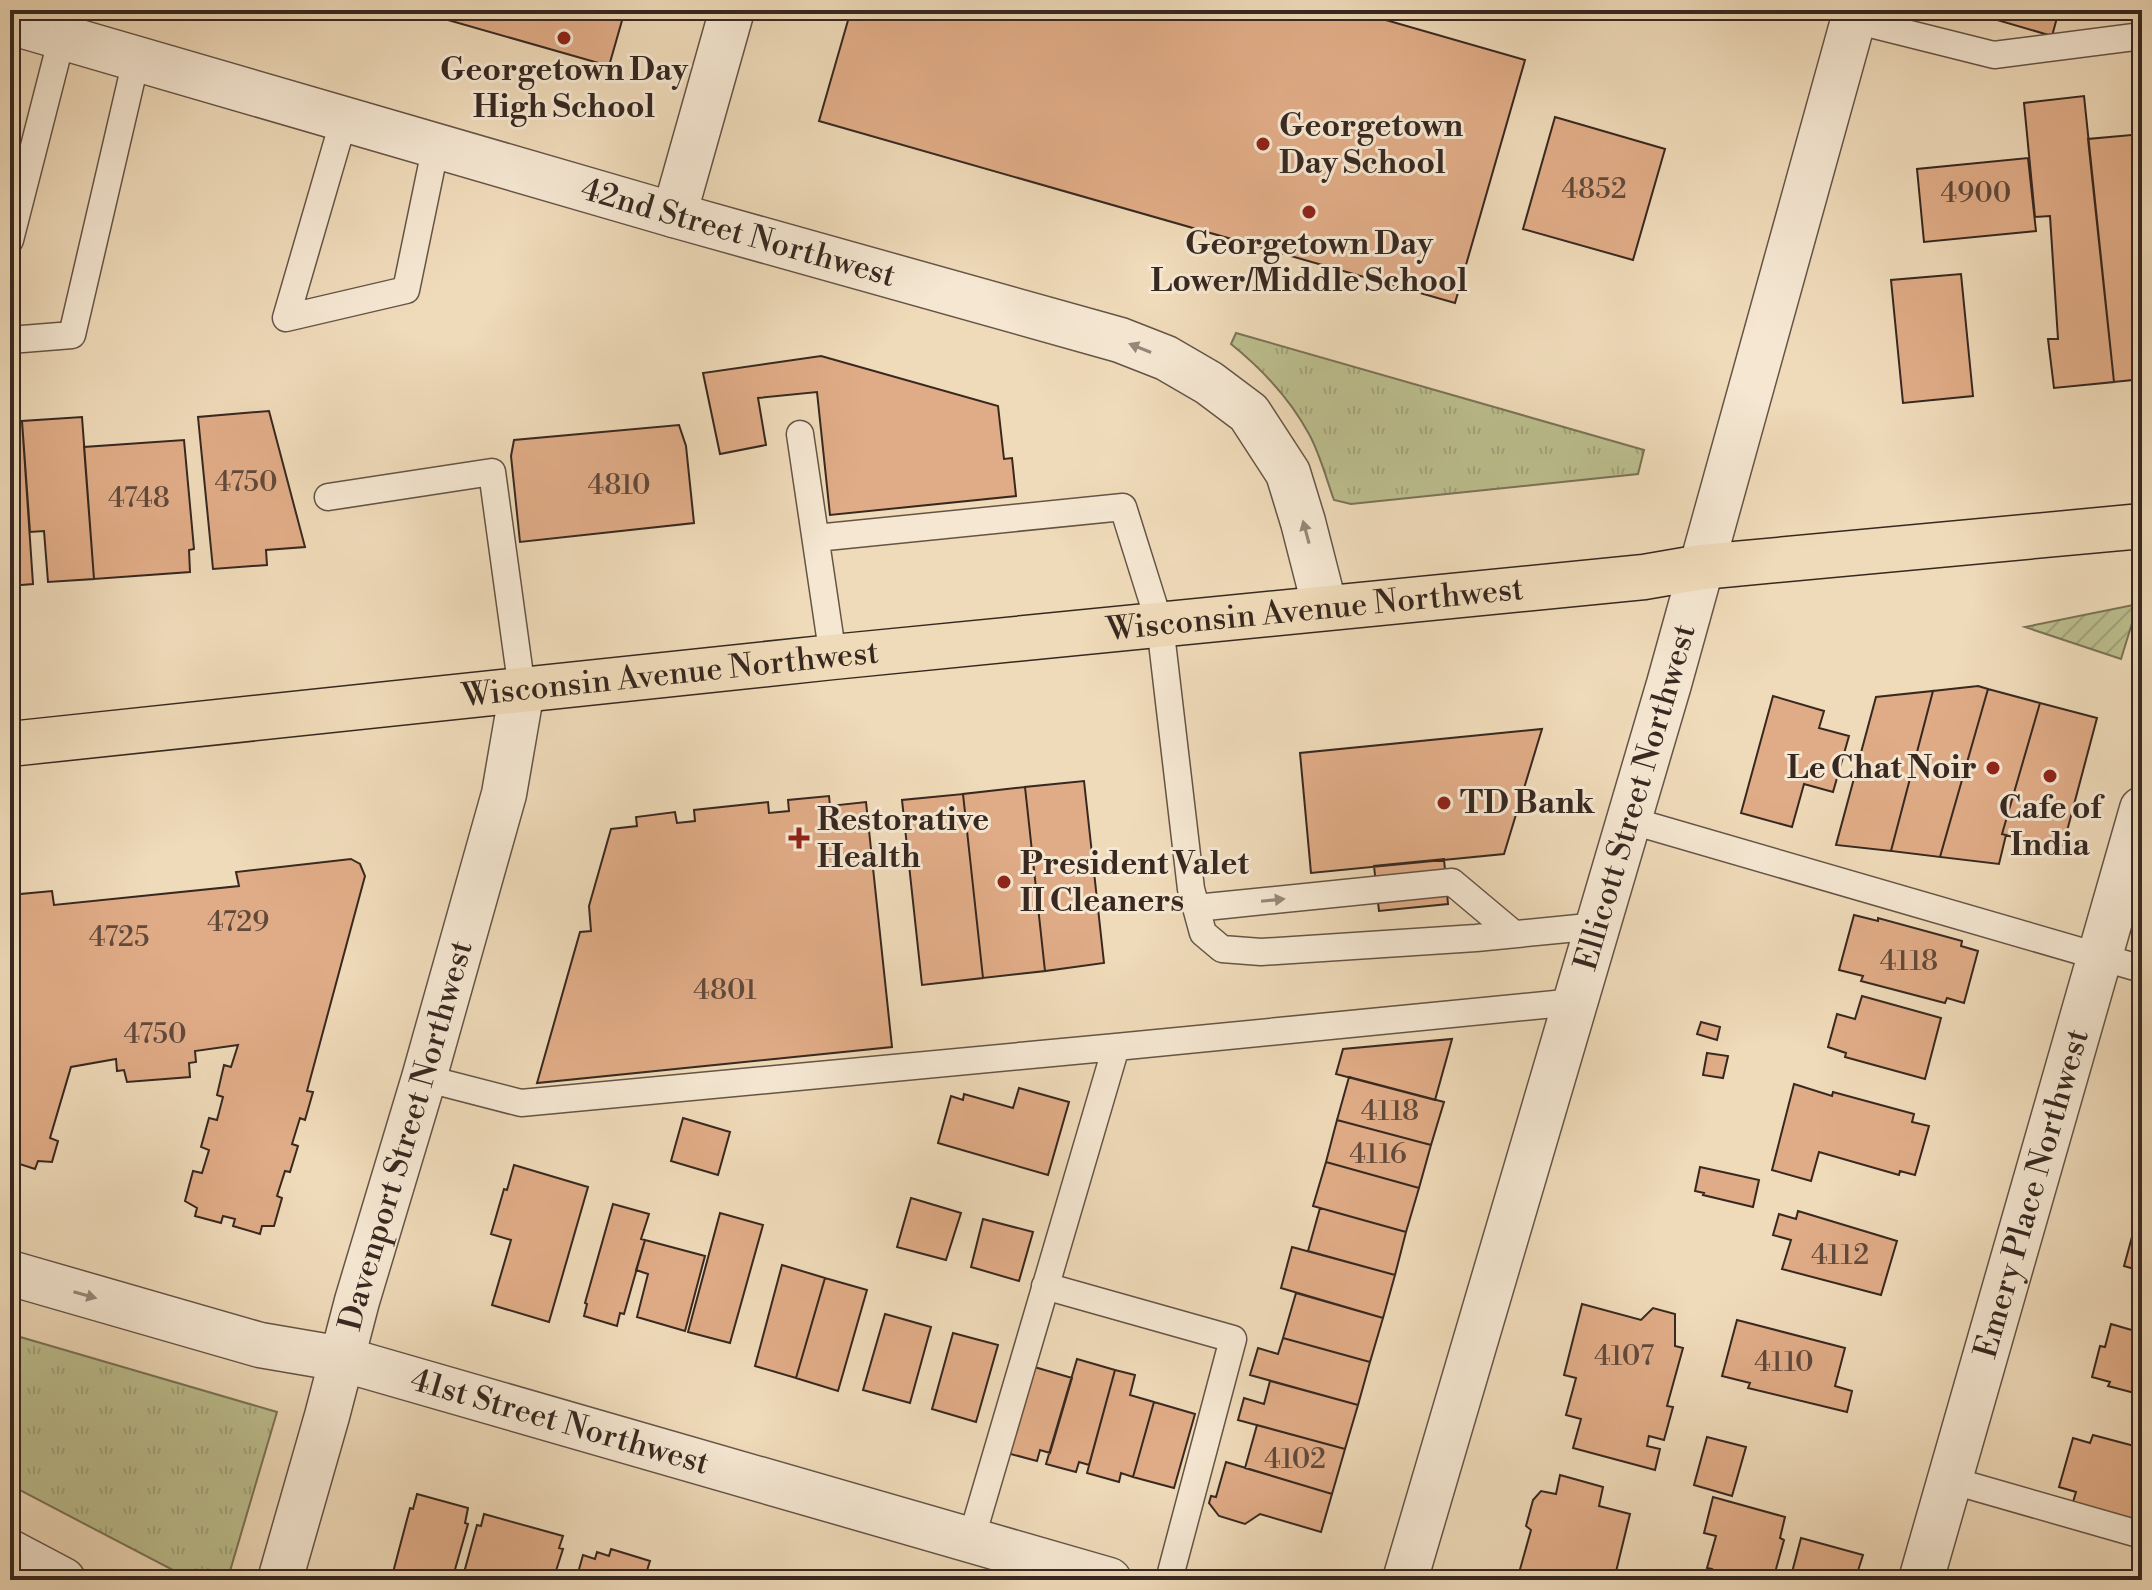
<svg xmlns="http://www.w3.org/2000/svg" width="2152" height="1590" viewBox="0 0 2152 1590" font-family="'Libre Bodoni',serif">
<style>
.park{fill:url(#park-tufts);stroke:#7a7357;stroke-width:2}
.garden{fill:url(#garden-furrows);stroke:#7a7357;stroke-width:2}
.building{fill:#e0ac87;stroke:#372820;stroke-width:2}
.lines{fill:none;stroke-linecap:round;stroke-linejoin:round}
.lane-casing{stroke:#655446;stroke-width:29}
.street-casing{stroke:#655446;stroke-width:47}
.primary-casing{stroke:#372820;stroke-width:47}
.lane{stroke:#f5e7d2;stroke-width:26}
.street{stroke:#f5e7d2;stroke-width:44}
.primary{stroke:#efdab9;stroke-width:44}
.oneway{fill:#968879}
.poi-dot{fill:#8f2418;stroke:#f5e7d2;stroke-width:3}
.labels{text-anchor:middle;dominant-baseline:central;stroke-width:6;stroke-linejoin:round;paint-order:stroke}
.number-label{font-size:28px;fill:#61493a}
.poi-label{font-size:32px;font-weight:bold;fill:#372820;stroke:#f5e7d2;text-anchor:start}
.street-label{font-size:32px;fill:#372820;stroke:#f5e7d2}
</style>
<defs>
<pattern id="park-tufts" width="24" height="20" patternUnits="userSpaceOnUse" patternTransform="scale(2)"><rect width="24" height="20" fill="#bcbe8e"/><path d="M3 7l-1-3M5 7V3M7 7l1-3M15 17l-1-3M17 17v-4M19 17l1-3" fill="none" stroke="#a2a37a"/></pattern>
<pattern id="garden-furrows" width="10" height="10" patternUnits="userSpaceOnUse" patternTransform="scale(2)"><rect width="10" height="10" fill="#bcbe8e"/><path d="M-1 1l2-2M0 10L10 0M9 11l2-2" fill="none" stroke="#a2a37a"/></pattern>
</defs>
<rect width="100%" height="100%" fill="#efdab9"/>
<filter id="stains"><feTurbulence type="fractalNoise" baseFrequency=".0025" numOctaves="4"/><feColorMatrix values="0 0 0 0 .2 0 0 0 0 .09 0 0 0 0 .02 0 0 0 .5 -.17"/></filter>
<radialGradient id="worn" r=".72"><stop offset=".6" stop-color="#630" stop-opacity="0"/><stop offset="1" stop-color="#630" stop-opacity=".3"/></radialGradient>
<path class="park" d="M1236,333L1644,450L1638,474L1351,504L1334,500C1326,478 1320,454 1309,434C1290,399 1262,369 1231,344Z
M10,1334L277,1412L230,1571L223,1580H192L10,1485Z"/>
<path class="garden" d="M2138,604L2121,659L2025,627Z"/>
<path class="building" d="M413,10H625L609,66Z
M851,10H1351L1525,60L1455,303L819,121Z
M1963,10H2077L2074,19L2058,14L2052,36Z
M2084,96L2114,382L2054,388L2048,339H2058L2050,216L2035,217L2024,103Z
M1555,117L1665,149L1633,260L1523,229Z
M2142,134V379L2114,382L2088,139Z
M2028,158L2036,231L1924,242L1917,169Z
M1961,274L1973,396L1903,403L1891,280Z
M821,356L998,406L1004,459L1012,458L1016,496L830,515L817,392L758,398L766,445L720,454L703,373Z
M269,411L305,547L266,550L267,565L213,569L198,417Z
M82,417L94,579L48,582L44,531L30,532L22,421Z
M22,421L33,584L10,586V422Z
M679,425L686,446L694,523L520,542L511,456L514,440Z
M184,440L194,549L189,550L190,572L94,579L84,447Z
M1978,686L1988,689L1940,857L1891,851L1933,691Z
M1988,689L2040,703L2002,834L2006,835L1999,864L1940,857Z
M1933,691L1891,851L1836,845L1876,697Z
M1773,696L1824,711L1819,728L1849,736L1833,792L1804,784L1792,827L1741,813Z
M2040,703L2097,718L2063,846L2053,844L2052,848L2002,834Z
M1542,729L1504,854L1311,873L1300,753Z
M1084,781L1104,963L1045,971L1025,787Z
M1025,787L1045,971L983,978L963,794Z
M963,794L983,978L922,985L902,800Z
M829,796L830,806L866,802L892,1047L537,1083L580,932L591,931L589,906L611,829L637,826L636,817L675,812L677,823L695,821L694,810L768,802L769,813L789,811L788,800Z
M351,859L360,864L365,876L307,1091L313,1092L305,1120L300,1118L292,1144L298,1146L290,1172L285,1171L277,1196L282,1198L274,1226H262L260,1234L233,1226L235,1219L223,1216L221,1223L195,1216L197,1208L185,1201L193,1171L202,1173L209,1150L201,1147L209,1118L217,1120L223,1097L217,1095L224,1065L231,1067L238,1045L195,1051L196,1062L189,1063L190,1077L127,1082L124,1070L117,1071L116,1059L71,1067L50,1138L58,1141L52,1162L38,1161L35,1169L10,1161L13,1154L10,1153V895L52,891L54,905L239,886L236,872Z
M1444,859L1448,904L1379,911L1374,866Z
M1854,915L1878,921V918L1962,941L1961,946L1978,951L1964,1003L1947,998L1945,1003L1861,981L1863,976L1839,970Z
M1862,996L1941,1018L1925,1079L1845,1057L1846,1053L1828,1047L1837,1014L1855,1019Z
M1701,1022L1720,1027L1717,1040L1697,1034Z
M1452,1039L1435,1100L1336,1074L1343,1049Z
M1707,1053L1728,1056L1723,1078L1703,1075Z
M1349,1077L1444,1102L1431,1145L1337,1120Z
M1794,1084L1832,1096L1833,1092L1914,1114L1912,1122L1929,1126L1915,1175L1900,1171L1899,1175L1819,1152L1811,1181L1772,1170Z
M1019,1088L1069,1102L1048,1175L938,1143L951,1096L963,1100L964,1094L1013,1108Z
M683,1118L730,1132L718,1175L671,1161Z
M1337,1120L1431,1145L1419,1188L1326,1162Z
M1326,1162L1419,1188L1406,1232L1313,1206Z
M514,1165L588,1187L549,1322L492,1305L511,1240L491,1234L504,1189L507,1190Z
M1700,1167L1759,1180L1753,1207L1703,1195L1704,1193L1695,1191Z
M911,1198L961,1213L946,1260L897,1247Z
M613,1204L649,1214L641,1239L645,1240L624,1314L620,1313L617,1326L584,1316L587,1304L585,1303Z
M1320,1208L1406,1232L1395,1275L1308,1251Z
M1798,1211L1897,1241L1881,1295L1782,1269L1791,1240L1773,1235L1779,1214L1796,1219Z
M720,1213L763,1225L730,1343L688,1332Z
M2138,1215L2142,1217V1276H2139L2141,1271L2124,1266Z
M983,1219L1033,1232L1019,1281L971,1267Z
M645,1240L705,1256L685,1331L637,1317L648,1274L636,1270Z
M1292,1247L1395,1275L1383,1318L1281,1288Z
M782,1265L825,1278L796,1378L755,1366Z
M825,1278L867,1290L838,1391L796,1378Z
M1296,1293L1383,1318L1370,1362L1283,1338Z
M1582,1304L1641,1320L1653,1308L1675,1314V1346L1683,1348L1667,1406L1673,1407L1664,1440L1649,1436L1647,1446L1660,1449L1655,1470L1573,1448L1581,1419L1566,1415L1576,1378L1564,1375Z
M885,1314L931,1327L910,1403L863,1390Z
M1737,1320L1845,1348L1835,1386L1852,1391L1847,1412L1748,1388L1750,1383L1722,1376Z
M2111,1324L2142,1333V1395L2108,1386L2110,1382L2092,1377L2100,1346L2105,1347Z
M953,1333L998,1345L976,1422L932,1409Z
M1283,1338L1370,1362L1358,1405L1250,1375L1258,1348L1278,1354Z
M1077,1359L1115,1370L1089,1465L1079,1462L1076,1472L1046,1464Z
M1031,1366L1072,1378L1050,1453L1040,1450L1037,1461L1007,1453Z
M1115,1370L1135,1375L1130,1395L1154,1402L1133,1477L1121,1473L1119,1482L1087,1473Z
M1270,1381L1358,1405L1345,1449L1238,1420L1244,1398L1264,1404Z
M1154,1402L1195,1414L1174,1488L1133,1477Z
M1257,1425L1345,1449L1332,1494L1245,1468Z
M2093,1435L2142,1448V1522L2073,1502L2076,1492L2059,1487L2073,1438L2090,1443Z
M1707,1437L1746,1447L1732,1496L1694,1485Z
M1226,1462L1332,1494L1321,1532L1260,1514L1245,1524L1219,1516L1209,1503L1211,1496L1216,1497Z
M1560,1475L1603,1487L1599,1506L1630,1514L1614,1580H1594L1581,1577L1580,1580H1517L1531,1530L1526,1526L1533,1500L1541,1491L1556,1494Z
M417,1494L468,1508L465,1523L468,1524L452,1580H391L410,1508L413,1509Z
M1713,1497L1785,1517L1780,1538L1784,1540L1773,1580H1709L1712,1569L1707,1568L1716,1536L1704,1533Z
M484,1514L563,1536L559,1548L563,1549L553,1580H462L477,1525L481,1526Z
M1801,1538L1863,1555L1855,1580H1790Z
M611,1549L650,1561L644,1580H576L583,1555L595,1559L597,1552L609,1556Z"/>
<g class="lines">
<g class="lane-casing">
<path id="lane" d="M1854,20L1994,55L2142,36
M344,119L286,318L406,290L436,145
M10,240L62,37
M10,340L72,335L136,60
M800,434L833,657
M328,497L492,472L522,690
M816,538L1123,507L1160,625L1191,889L1203,933L1222,949L1261,952L1476,938L1598,926
M1629,820L2142,969
M1196,908L1452,882L1514,934
M424,1078L521,1103L1116,1047L1575,1002
M1045,1286L1233,1339L1169,1580
M1950,1480L2142,1535
M971,1540L1116,1047"/>
</g>
<g class="street-casing">
<g id="street">
<path id="s1" d="M10,22L674,215L1120,340L1166,358L1209,383L1249,413L1288,473L1303,522L1325,608"/>
<path d="M674,215L732,10"/>
<path id="s2" d="M10,1273L260,1345L342,1359L1109,1580"/>
<path d="M10,1552L63,1580"/>
<path id="s3" d="M280,1580L327,1416L357,1301L424,1078L504,794L522,690"/>
<path id="s4" d="M1405,1580L1669,684L1856,10"/>
<path id="s5" d="M1921,1580L2142,809"/>
</g>
</g>
<g class="primary-casing">
<g id="primary">
<path id="s6" d="M10,744L833,657L1644,577L1702,567L2142,526"/>
</g>
</g>
<use href="#lane" class="lane"/>
<use href="#street" class="street"/>
<use href="#primary" class="primary"/>
</g>
<defs><path id="oneway-solid" d="M-6-.8H1V-3.2L6.5 0L1 3.2V.8H-6Z" transform="scale(2)"/></defs>
<g class="oneway">
<use href="#oneway-solid" transform="translate(1140 348) rotate(-158)"/>
<use href="#oneway-solid" transform="translate(1306 532) rotate(-105)"/>
<use href="#oneway-solid" transform="translate(1273 900) rotate(-6)"/>
<use href="#oneway-solid" transform="translate(85 1295) rotate(16)"/>
</g>
<g class="poi-dot">
<circle cx="564" cy="38" r="8"/>
<circle cx="1263" cy="144" r="8"/>
<circle cx="1309" cy="212" r="8"/>
<circle cx="1993" cy="768" r="8"/>
<circle cx="2050" cy="776" r="8"/>
<circle cx="1444" cy="803" r="8"/>
<path d="M795 826h8v8h8v8h-8v8h-8v-8h-8v-8h8z"/>
<circle cx="1004" cy="882" r="8"/>
</g>
<g class="labels">
<g class="number-label">
<text x="1594" y="189">4852</text>
<text x="1976" y="193">4900</text>
<text x="246" y="482">4750</text>
<text x="619" y="485">4810</text>
<text x="139" y="498">4748</text>
<text x="238" y="922">4729</text>
<text x="119" y="937">4725</text>
<text x="1909" y="961">4118</text>
<text x="725" y="990">4801</text>
<text x="155" y="1034">4750</text>
<text x="1390" y="1111">4118</text>
<text x="1378" y="1154">4116</text>
<text x="1840" y="1255">4112</text>
<text x="1624" y="1356">4107</text>
<text x="1784" y="1362">4110</text>
<text x="1295" y="1459">4102</text>
</g>
<g class="poi-label">
<text x="564" y="70" text-anchor="middle">Georgetown Day<tspan x="564" dy="37">High School</tspan></text>
<text x="1279" y="126">Georgetown<tspan x="1279" dy="37">Day School</tspan></text>
<text x="1309" y="244" text-anchor="middle">Georgetown Day<tspan x="1309" dy="37">Lower/Middle School</tspan></text>
<text x="1977" y="768" text-anchor="end">Le Chat Noir</text>
<text x="1460" y="803">TD Bank</text>
<text x="2050" y="808" text-anchor="middle">Cafe of<tspan x="2050" dy="37">India</tspan></text>
<text x="817" y="820">Restorative<tspan x="817" dy="37">Health</tspan></text>
<text x="1020" y="864">President Valet<tspan x="1020" dy="37">II Cleaners</tspan></text>
</g>
<g class="street-label">
<text stroke="none"><textPath href="#s1" startOffset="758">42nd Street Northwest</textPath></text>
<text stroke="none"><textPath href="#s6" startOffset="1312">Wisconsin Avenue Northwest</textPath></text>
<text stroke="none"><textPath href="#s6" startOffset="664">Wisconsin Avenue Northwest</textPath></text>
<text stroke="none"><textPath href="#s4" startOffset="816">Ellicott Street Northwest</textPath></text>
<text stroke="none"><textPath href="#s3" startOffset="462">Davenport Street Northwest</textPath></text>
<text stroke="none"><textPath href="#s5" startOffset="402">Emery Place Northwest</textPath></text>
<text stroke="none"><textPath href="#s2" startOffset="570">41st Street Northwest</textPath></text>
</g>
</g>
<rect width="2152" height="1590" fill="none" stroke="#efdab9" stroke-width="40"/>
<rect x="12" y="12" width="2128" height="1566" fill="none" stroke="#372820" stroke-width="4"/>
<rect x="20" y="20" width="2112" height="1550" fill="none" stroke="#372820" stroke-width="2"/>
<rect width="100%" height="100%" filter="url(#stains)"/>
<rect width="100%" height="100%" fill="url(#worn)"/>
</svg>
